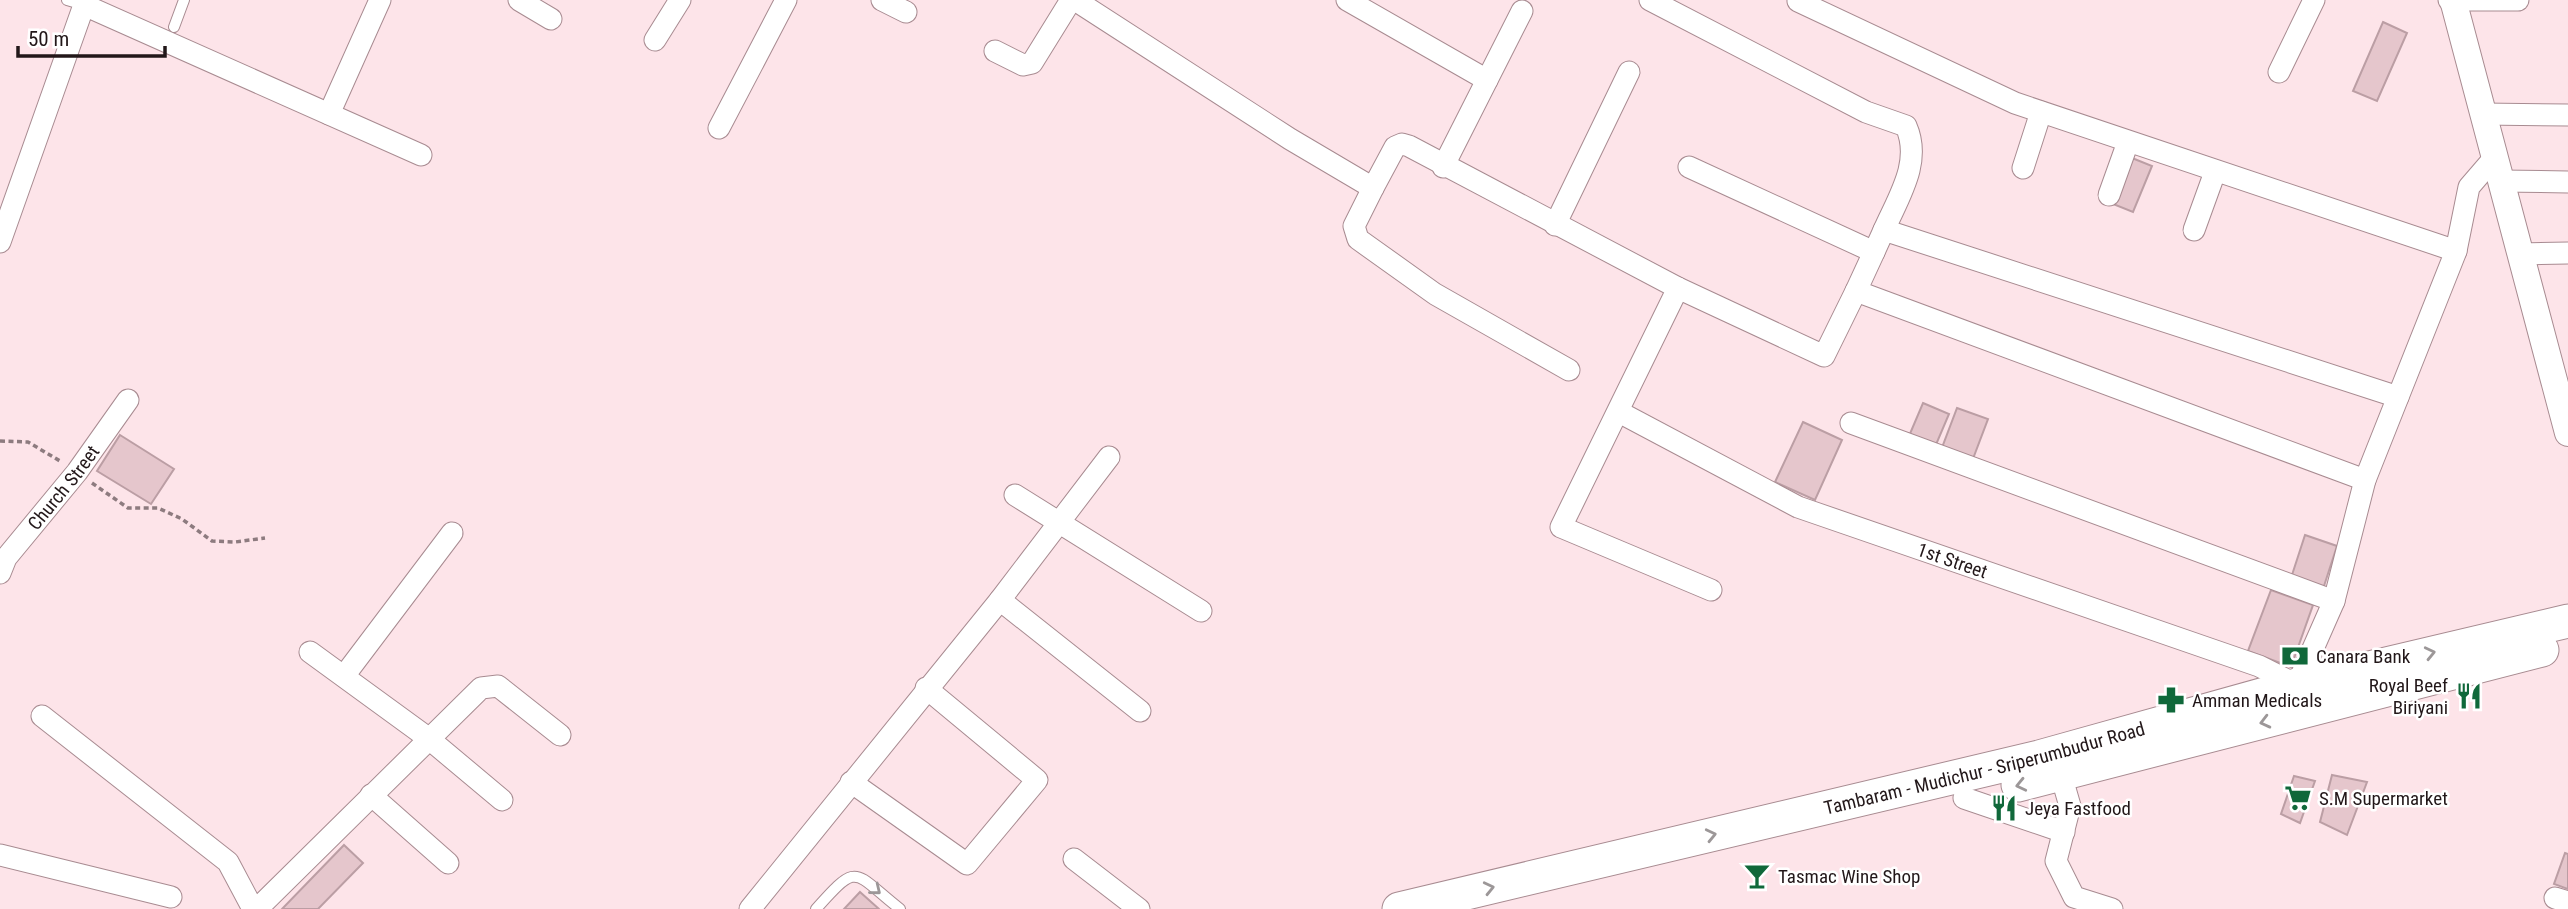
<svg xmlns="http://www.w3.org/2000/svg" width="2568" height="909" viewBox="0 0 2568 909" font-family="'Roboto Condensed',sans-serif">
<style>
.building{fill:#e5c6cc;stroke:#bb9ea4;stroke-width:2}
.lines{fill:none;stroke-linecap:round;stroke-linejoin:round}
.service-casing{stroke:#a88b91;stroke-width:12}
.minor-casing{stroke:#a88b91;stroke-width:23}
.tertiary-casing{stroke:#a88b91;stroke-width:28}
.primary-casing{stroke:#a88b91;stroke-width:35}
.path{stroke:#8d7b7f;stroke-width:3.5;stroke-dasharray:5 3.5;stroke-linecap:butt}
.service{stroke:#fff;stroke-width:10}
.minor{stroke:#fff;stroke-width:21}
.tertiary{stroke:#fff;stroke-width:26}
.primary{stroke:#fff;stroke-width:33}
.oneway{stroke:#9c9798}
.labels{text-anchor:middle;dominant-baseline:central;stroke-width:5;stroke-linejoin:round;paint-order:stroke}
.street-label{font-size:19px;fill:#221719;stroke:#fff}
.poi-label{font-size:19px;fill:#221719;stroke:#fff;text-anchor:start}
</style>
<rect width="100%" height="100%" fill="#fde4e9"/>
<path class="building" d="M2383,22L2407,33L2377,101L2353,91Z
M2132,158L2152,166L2133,212L2113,204Z
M1923,403L1949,414L1935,447L1909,436Z
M1957,408L1988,419L1971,464L1940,453Z
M1803,422L1842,440L1815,500L1775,482Z
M120,435L174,469L151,504L97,471Z
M2305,535L2337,546L2323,589L2291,578Z
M2271,590L2313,605L2291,667L2248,651Z
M2332,775L2367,782L2347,835L2320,822Z
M2294,776L2315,781L2300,823L2281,814Z
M344,845L363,863L318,909H282Z
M2565,853L2568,854V889L2554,884Z
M860,892L879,909H844Z"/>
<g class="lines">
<g class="service-casing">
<path id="service" d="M67,0L84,5
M174,27L184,0
M816,909C859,861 852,871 900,909"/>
</g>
<g class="minor-casing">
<g id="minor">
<path d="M519,0L551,19"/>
<path d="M882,0L906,12"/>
<path d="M1075,0L1290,139L1373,188L1395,147L1402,144L1409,146L1678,288L1824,356L1856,291"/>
<path d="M1347,0L1487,80"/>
<path d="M1650,0L1866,112L1906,126C1922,162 1899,196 1884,230"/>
<path d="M2449,0H2518"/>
<path d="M1798,1L2015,103L2456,251"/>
<path d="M655,40L680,0"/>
<path d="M995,51L1023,65L1032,63L1071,0"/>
<path d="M2279,72L2314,0"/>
<path d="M329,114L380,0"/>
<path d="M2482,114L2568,115"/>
<path d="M719,128L786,0"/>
<path d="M1443,167L1522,11"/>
<path d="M1689,167L1874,252L1856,291L2365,480"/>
<path d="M2023,168L2041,112"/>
<path d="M2500,181L2568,182"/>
<path d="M1373,188L1354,226L1358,239L1435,294L1569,370"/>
<path d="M2109,195L2128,142"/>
<path d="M1555,225L1629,72"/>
<path d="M2194,230L2215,172"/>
<path d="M0,242L84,5L421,155"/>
<path d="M1874,252L1884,230L2398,397"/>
<path d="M2520,254L2568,253"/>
<path d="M1678,288L1561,527L1711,590"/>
<path id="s1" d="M1619,412L1798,507L2259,666L2297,685"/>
<path d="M1851,423L2334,601"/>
<path d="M1015,495L1201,611"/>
<path id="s2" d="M0,573L6,558L77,472L128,400"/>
<path d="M1000,600L1140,711"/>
<path d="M310,652L428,738L502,800"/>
<path d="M344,676L452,533"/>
<path d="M2300,693L2297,685L2334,601L2365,480L2456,251L2469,187L2494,158"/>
<path d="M42,716L228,862L253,909"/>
<path d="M2061,775L2070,806L2056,861L2074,897L2112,909"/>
<path d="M851,782L967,864L1037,780L926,688"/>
<path d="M371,795L448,863"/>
<path d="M1964,798L2064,832"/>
<path d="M0,855L171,897"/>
<path d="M1074,859L1139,909"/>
<path d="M2555,898L2568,902"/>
<path d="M257,909L481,688L498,686L560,735"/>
<path d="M750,909L1000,600L1109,457"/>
</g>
</g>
<g class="tertiary-casing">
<path id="tertiary" d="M2453,0L2568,433"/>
</g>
<g class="primary-casing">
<g id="primary">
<path d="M2018,785L2542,650"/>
<path id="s3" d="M1399,909L2039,757L2297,685L2568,621"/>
</g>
</g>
<path class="path" d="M0,441L28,442L60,461
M92,483L128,508H158L182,519L212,541L235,542L265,538"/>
<use href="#service" class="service"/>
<use href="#minor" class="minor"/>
<use href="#tertiary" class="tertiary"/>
<use href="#primary" class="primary"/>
</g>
<defs><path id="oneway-chevron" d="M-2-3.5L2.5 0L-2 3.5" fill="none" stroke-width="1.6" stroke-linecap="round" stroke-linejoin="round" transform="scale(1.75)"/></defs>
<g class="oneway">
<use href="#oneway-chevron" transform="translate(2430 653) rotate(-13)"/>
<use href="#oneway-chevron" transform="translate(2265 722) rotate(166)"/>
<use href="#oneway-chevron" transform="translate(2021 785) rotate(167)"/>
<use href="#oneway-chevron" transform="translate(1711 835) rotate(-13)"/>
<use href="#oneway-chevron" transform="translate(1489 888) rotate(-13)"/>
<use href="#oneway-chevron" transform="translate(876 890) rotate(39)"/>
</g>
<defs>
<g id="bank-bare" transform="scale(2.1)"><path d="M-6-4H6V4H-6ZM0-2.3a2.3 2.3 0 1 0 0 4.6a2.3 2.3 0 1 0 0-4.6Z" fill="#10683a" stroke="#fff" stroke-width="2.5" paint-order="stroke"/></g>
<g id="restaurant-bare" transform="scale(2.1)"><path d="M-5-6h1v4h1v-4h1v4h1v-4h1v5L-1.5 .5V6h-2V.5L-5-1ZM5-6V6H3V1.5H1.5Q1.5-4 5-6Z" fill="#10683a" stroke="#fff" stroke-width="2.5" paint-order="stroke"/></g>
<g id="pharmacy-bare" transform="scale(2.1)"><path d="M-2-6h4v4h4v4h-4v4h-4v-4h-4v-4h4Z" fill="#10683a" stroke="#fff" stroke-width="2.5" paint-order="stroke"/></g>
<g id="supermarket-bare" transform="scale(2.1)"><path d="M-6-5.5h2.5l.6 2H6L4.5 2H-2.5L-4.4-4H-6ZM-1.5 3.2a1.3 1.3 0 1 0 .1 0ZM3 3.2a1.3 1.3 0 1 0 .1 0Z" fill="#10683a" stroke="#fff" stroke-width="2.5" paint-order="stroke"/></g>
<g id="bar-bare" transform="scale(2.1)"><path d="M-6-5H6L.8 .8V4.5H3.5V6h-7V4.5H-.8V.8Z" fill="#10683a" stroke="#fff" stroke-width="2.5" paint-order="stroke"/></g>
</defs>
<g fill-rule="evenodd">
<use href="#bank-bare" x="2295" y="656"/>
<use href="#restaurant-bare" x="2469" y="696"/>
<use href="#pharmacy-bare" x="2171" y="700"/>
<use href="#supermarket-bare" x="2298" y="798"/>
<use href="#restaurant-bare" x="2004" y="808"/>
<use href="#bar-bare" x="1757" y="876"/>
</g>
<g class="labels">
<g class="street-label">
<text stroke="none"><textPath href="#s2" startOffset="107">Church Street</textPath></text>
<text stroke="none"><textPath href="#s1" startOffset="366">1st Street</textPath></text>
<text stroke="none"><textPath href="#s3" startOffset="602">Tambaram - Mudichur - Sriperumbudur Road</textPath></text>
</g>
<g class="poi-label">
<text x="2316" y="656">Canara Bank</text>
<text x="2448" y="685" text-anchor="end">Royal Beef<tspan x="2448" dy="22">Biriyani</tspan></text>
<text x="2192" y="700">Amman Medicals</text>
<text x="2319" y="798">S.M Supermarket</text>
<text x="2025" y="808">Jeya Fastfood</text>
<text x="1778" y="876">Tasmac Wine Shop</text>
</g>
</g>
<path d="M18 46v10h147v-10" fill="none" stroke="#221719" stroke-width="3.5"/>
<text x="28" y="46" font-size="21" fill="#221719" stroke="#ffffff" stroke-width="5" paint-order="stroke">50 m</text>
</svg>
